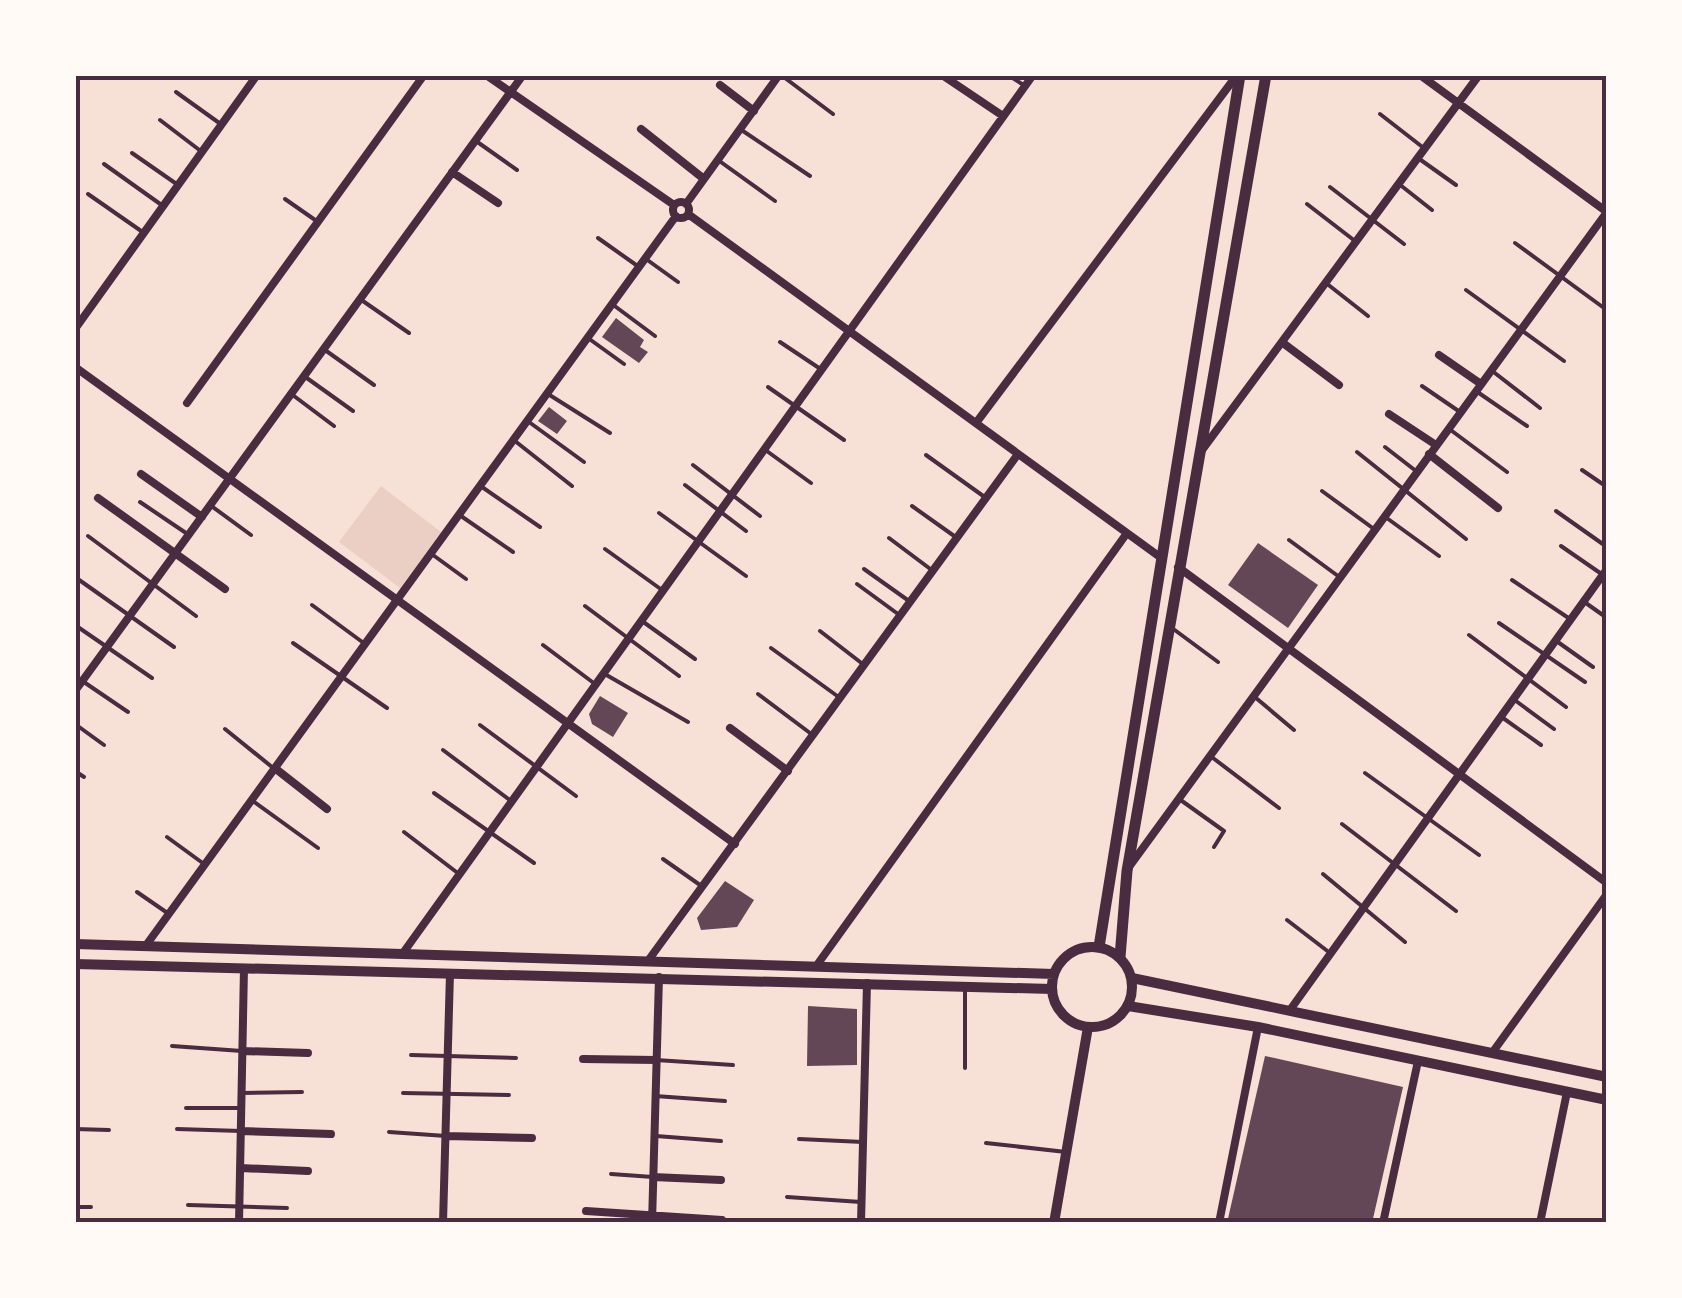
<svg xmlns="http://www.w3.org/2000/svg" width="1682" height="1298" viewBox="0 0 1682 1298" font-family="Montserrat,sans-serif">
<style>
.green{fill:#ebcfc5}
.building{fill:#644757}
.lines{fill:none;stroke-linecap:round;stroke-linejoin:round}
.service{stroke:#4a2c40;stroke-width:4}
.minor{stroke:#4a2c40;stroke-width:8}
.tertiary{stroke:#4a2c40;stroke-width:10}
.secondary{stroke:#4a2c40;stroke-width:11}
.neatline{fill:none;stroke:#4a2c40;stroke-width:4}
</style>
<rect width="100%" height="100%" fill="#f7e1d7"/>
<path class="green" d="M381,486L441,532L400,588L339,542Z"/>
<path class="building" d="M616,318L644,340L640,347L648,352L639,363L602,337Z
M549,407L567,421L557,434L538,421Z
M1258,543L1318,585L1288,628L1228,585Z
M600,696L628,713L613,737L592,724L589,714Z
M725,881L754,900L737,927L701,930L697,918Z
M808,1006L857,1009V1065L807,1066Z
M1265,1056L1403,1087L1372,1223H1227Z"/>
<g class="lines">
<path class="service" d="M781,75L833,114
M1008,75L1025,86
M176,92L222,125
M1380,114L1425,149
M160,120L202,152
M740,129L810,176
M476,141L517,170
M132,153L178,185
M1418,158L1456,185
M718,160L775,201
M104,164L163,206
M1399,184L1432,210
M1330,187L1404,244
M88,194L144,233
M285,199L318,222
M1307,204L1355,241
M598,238L639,267
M1515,243L1604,308
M646,259L678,282
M1326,283L1368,316
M1466,290L1564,361
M360,299L409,333
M612,304L655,336
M588,338L624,364
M780,342L822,370
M325,350L374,385
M1491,370L1540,408
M304,376L353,411
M1422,386L1460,412
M768,387L844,440
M1476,391L1527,426
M548,394L610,433
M294,396L334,426
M529,422L584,462
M1448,428L1507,472
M515,441L572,486
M1385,447L1416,471
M764,449L811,483
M1357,452L1466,539
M926,455L986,498
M693,465L760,516
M1582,470L1607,487
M685,485L746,531
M482,487L540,527
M1322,491L1374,529
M140,502L186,533
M210,505L251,535
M912,506L957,538
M1556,511L1607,547
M659,513L746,576
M461,516L513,552
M1384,516L1439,556
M88,536L196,616
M889,538L933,571
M1289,540L1338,576
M1561,546L1603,575
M605,549L662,590
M433,555L466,579
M864,569L909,601
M75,577L174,647
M1512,580L1570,619
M857,584L898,614
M1583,601L1607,618
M312,605L365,644
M585,606L679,676
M642,621L695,659
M1499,623L1585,682
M75,625L152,678
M1172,628L1218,662
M820,631L864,665
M1469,635L1566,707
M1555,640L1593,667
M293,643L387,708
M543,645L595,684
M771,648L840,698
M603,673L688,722
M75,676L128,712
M758,694L810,733
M1256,698L1294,730
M1516,701L1554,729
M1503,718L1541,745
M75,724L104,745
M480,725L576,796
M225,729L272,767
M443,750L511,801
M1213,758L1279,808
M75,771L84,777
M1365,773L1479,855
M434,793L534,863
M253,801L318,848
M1182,801L1224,831L1214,847
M1342,824L1456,911
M404,832L459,874
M167,837L204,864
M663,859L700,885
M1323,874L1405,942
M137,892L166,912
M1287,920L1330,953
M172,1046L242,1051
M411,1055L516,1058
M656,1060L733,1065
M965,1068V987
M242,1093L302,1092
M403,1093L509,1095
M655,1096L725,1101
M186,1108H241
M75,1129L109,1130
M177,1129L241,1131
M389,1132L446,1136
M656,1136L721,1141
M799,1139L863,1142
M986,1143L1066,1152
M611,1174L653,1177
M787,1197L861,1202
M188,1205L287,1208
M75,1207H91
M798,1223H804"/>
<path class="minor" d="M486,75L674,205
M942,75L1003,116
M1420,75L1607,212
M720,85L754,111
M641,129L704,179
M452,172L498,203
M673 210a8 8 0 1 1 16 0a8 8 0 1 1-16 0Z
M686,204L779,75
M688,214L1160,557
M75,329L257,75
M1283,343L1339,385
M1439,355L1481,384
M75,367L735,844
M187,403L424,75
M1389,414L1436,445
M976,423L1237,75
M1202,450L1479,75
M1429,454L1498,508
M141,474L202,517
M98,498L225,589
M1178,567L1607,883
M75,691L523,75
M730,728L788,771
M276,769L327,809
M1129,867L1607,212
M147,944L676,216
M403,953L1033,75
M650,958L1018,454
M817,965L1127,533
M1290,1010L1607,569
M242,1051L308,1053
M1492,1053L1607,894
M583,1059L656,1060
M241,1131L331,1134
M446,1136L532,1138
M240,1168L308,1171
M653,1177L721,1180
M586,1211L722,1220
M239,1223L244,968
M443,1223L450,973
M652,1223L659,977
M861,1223L867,983
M1219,1223L1258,1027
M1383,1223L1418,1061
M1540,1223L1567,1092"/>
<path class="tertiary" d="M75,944L1054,974
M1052 987a40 40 0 1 1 80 0a40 40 0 1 1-80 0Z
M75,964L1052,989
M1132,978L1607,1077
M1128,1006L1258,1027L1607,1100
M1054,1223L1088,1027"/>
<path class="secondary" d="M1099,947L1240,75
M1120,957L1127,871L1266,75"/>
</g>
<rect width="1682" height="1298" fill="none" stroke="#fffaf5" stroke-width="155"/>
<rect x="78" y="78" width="1526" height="1142" class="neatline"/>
</svg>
